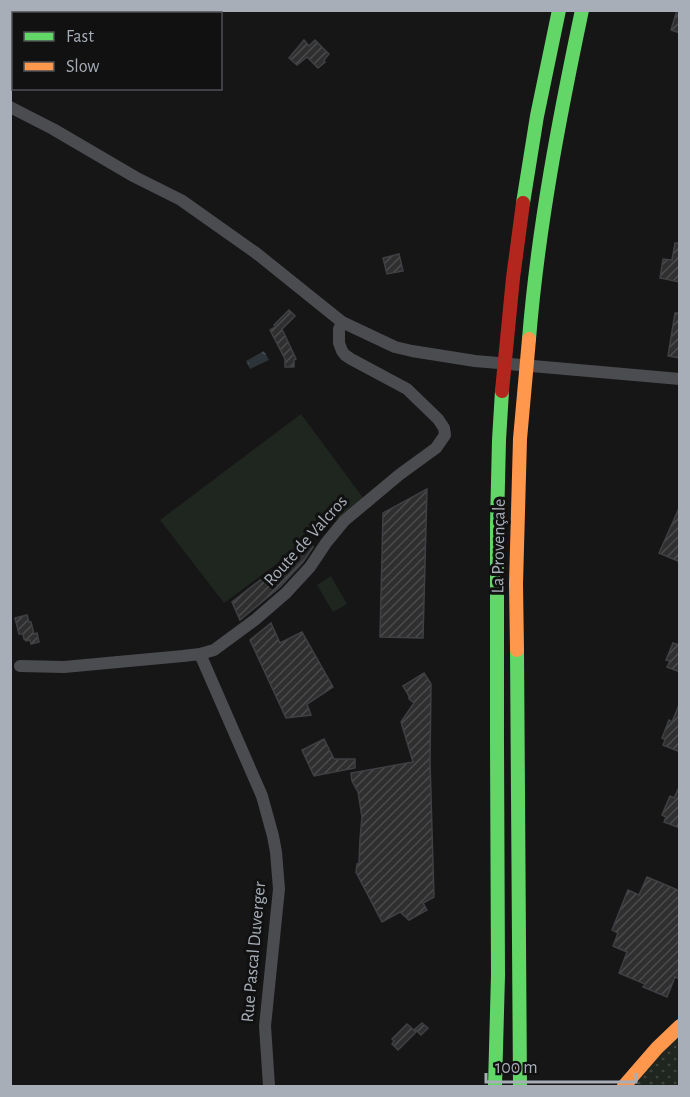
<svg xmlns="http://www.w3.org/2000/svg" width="690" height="1097" viewBox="0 0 690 1097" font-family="'Alegreya Sans',sans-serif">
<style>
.park{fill:url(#park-dots)}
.pitch{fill:#1f251f}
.water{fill:url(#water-ripples)}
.building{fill:url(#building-hatch);stroke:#3f4043;stroke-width:1.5}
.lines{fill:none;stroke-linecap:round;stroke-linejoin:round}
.street{stroke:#4b4c4f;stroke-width:12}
.fast{stroke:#63d668;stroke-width:14}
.slow{stroke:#ff974d;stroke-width:14}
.jam{stroke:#b3261e;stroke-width:14}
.labels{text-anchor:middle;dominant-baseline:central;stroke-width:6;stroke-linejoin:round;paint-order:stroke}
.street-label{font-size:18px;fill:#a8aeb7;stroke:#111112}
</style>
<defs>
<pattern id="park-dots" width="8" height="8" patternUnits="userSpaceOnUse" patternTransform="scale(1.5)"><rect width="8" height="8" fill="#1f251f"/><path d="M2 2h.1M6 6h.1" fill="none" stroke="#3d423d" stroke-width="1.8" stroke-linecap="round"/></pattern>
<pattern id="water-ripples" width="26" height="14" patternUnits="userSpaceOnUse" patternTransform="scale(1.5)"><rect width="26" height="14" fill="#2c3439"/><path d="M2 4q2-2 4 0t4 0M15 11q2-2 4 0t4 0" fill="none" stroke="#484f53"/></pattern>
<pattern id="building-hatch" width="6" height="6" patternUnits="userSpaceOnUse" patternTransform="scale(1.5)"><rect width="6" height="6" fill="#2f2f30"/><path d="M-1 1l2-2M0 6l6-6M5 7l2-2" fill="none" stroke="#4a4b4c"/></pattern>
</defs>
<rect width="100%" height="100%" fill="#161617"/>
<path class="park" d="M679,1035V1086H632Z"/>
<path class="pitch" d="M301,414L364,499L224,603L160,520Z
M331,576L347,604L333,612L317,585Z"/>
<path class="water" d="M264,351L269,360L250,369L246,361Z"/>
<path class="building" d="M677,10H680V33L671,30Z
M304,40L309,46L315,40L329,54L324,60L325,62L318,68L307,57L297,65L289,58Z
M675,243H680V282L660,278L663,259L672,260Z
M399,254L403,271L387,274L383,258Z
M289,310L295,316L282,329L296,359L294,360V367H285V359L270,330L275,327L274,325Z
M675,313H680V358L668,356Z
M427,489L423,638L380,637L383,513Z
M680,506V556L678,561L659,553Z
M309,542L313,547L303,562L280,587L240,620L232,602Z
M27,615L29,622H31L34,634L37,633L39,642L31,644L30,640L26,641L24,639L23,634H19L15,618Z
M271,623L280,643L302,632L333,687L307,704L311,715L286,718L250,640Z
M673,643L680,645V672L667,667L670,661L666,660Z
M424,673L431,684L430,762L434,897L423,903L427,910L409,920L400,912L382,922L356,872L357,864L359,863L360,839L362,817L358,792L352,781L351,773L413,762L401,722L414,703L409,699V696L403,686Z
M679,705H680V752L663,745L665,740L662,738L669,720L672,722Z
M324,739L334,759H355V768L314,776L302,750Z
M680,785V828L664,822L666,817L662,815L670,796L674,798Z
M647,877L680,891V979L675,977L667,997L643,987L645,984L619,973L627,952L613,946L618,933L612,930L628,890L639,895Z
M422,1023L428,1028L421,1035L415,1029Z
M407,1024L416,1032L398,1050L392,1044L394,1041L392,1039Z"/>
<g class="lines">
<path class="street" d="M10,107L53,129L135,177L181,200L256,253L342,322L395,347L412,351L475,361L680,379
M200,654L262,796L273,836L276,852L279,889L265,1026L269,1086
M20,666L64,667L183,656L200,654L214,650L256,619L286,593L310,567L326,543L344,521L399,475L436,448L445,435L444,428L438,419L407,389L351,359L345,355L342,351L339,343V329L342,322"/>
<path class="fast" d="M523,203L537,116L559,10
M529,339C538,228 559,119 582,10
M517,650L520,1086
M495,1086L498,975L497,743V524L499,440L502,391"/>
<path class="slow" d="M517,650L516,584L520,439L529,339
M624,1086L657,1048L680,1026"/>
<path class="jam" d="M502,391L513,278L523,203"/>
</g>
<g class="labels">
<g class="street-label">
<text transform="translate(306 541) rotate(-48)">Route de Valcros</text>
<text transform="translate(499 546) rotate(-89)">La Provençale</text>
<text transform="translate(254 952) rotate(-85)">Rue Pascal Duverger</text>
</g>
</g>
<rect width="690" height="1097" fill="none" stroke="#a8aeb7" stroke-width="24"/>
<rect x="12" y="12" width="210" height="78" fill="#111112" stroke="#4d5054" stroke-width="1.5"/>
<rect x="24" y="32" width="30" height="9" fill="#63d668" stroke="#4d5054" stroke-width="1.5"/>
<text x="66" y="42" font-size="18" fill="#a8aeb7">Fast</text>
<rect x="24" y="62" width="30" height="9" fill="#ff974d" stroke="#4d5054" stroke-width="1.5"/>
<text x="66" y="72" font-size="18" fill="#a8aeb7">Slow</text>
<path d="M486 1073v9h150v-9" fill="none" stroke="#a8aeb7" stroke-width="3"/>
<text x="495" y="1073" font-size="18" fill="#a8aeb7" stroke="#111112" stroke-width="4.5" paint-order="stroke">100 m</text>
</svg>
